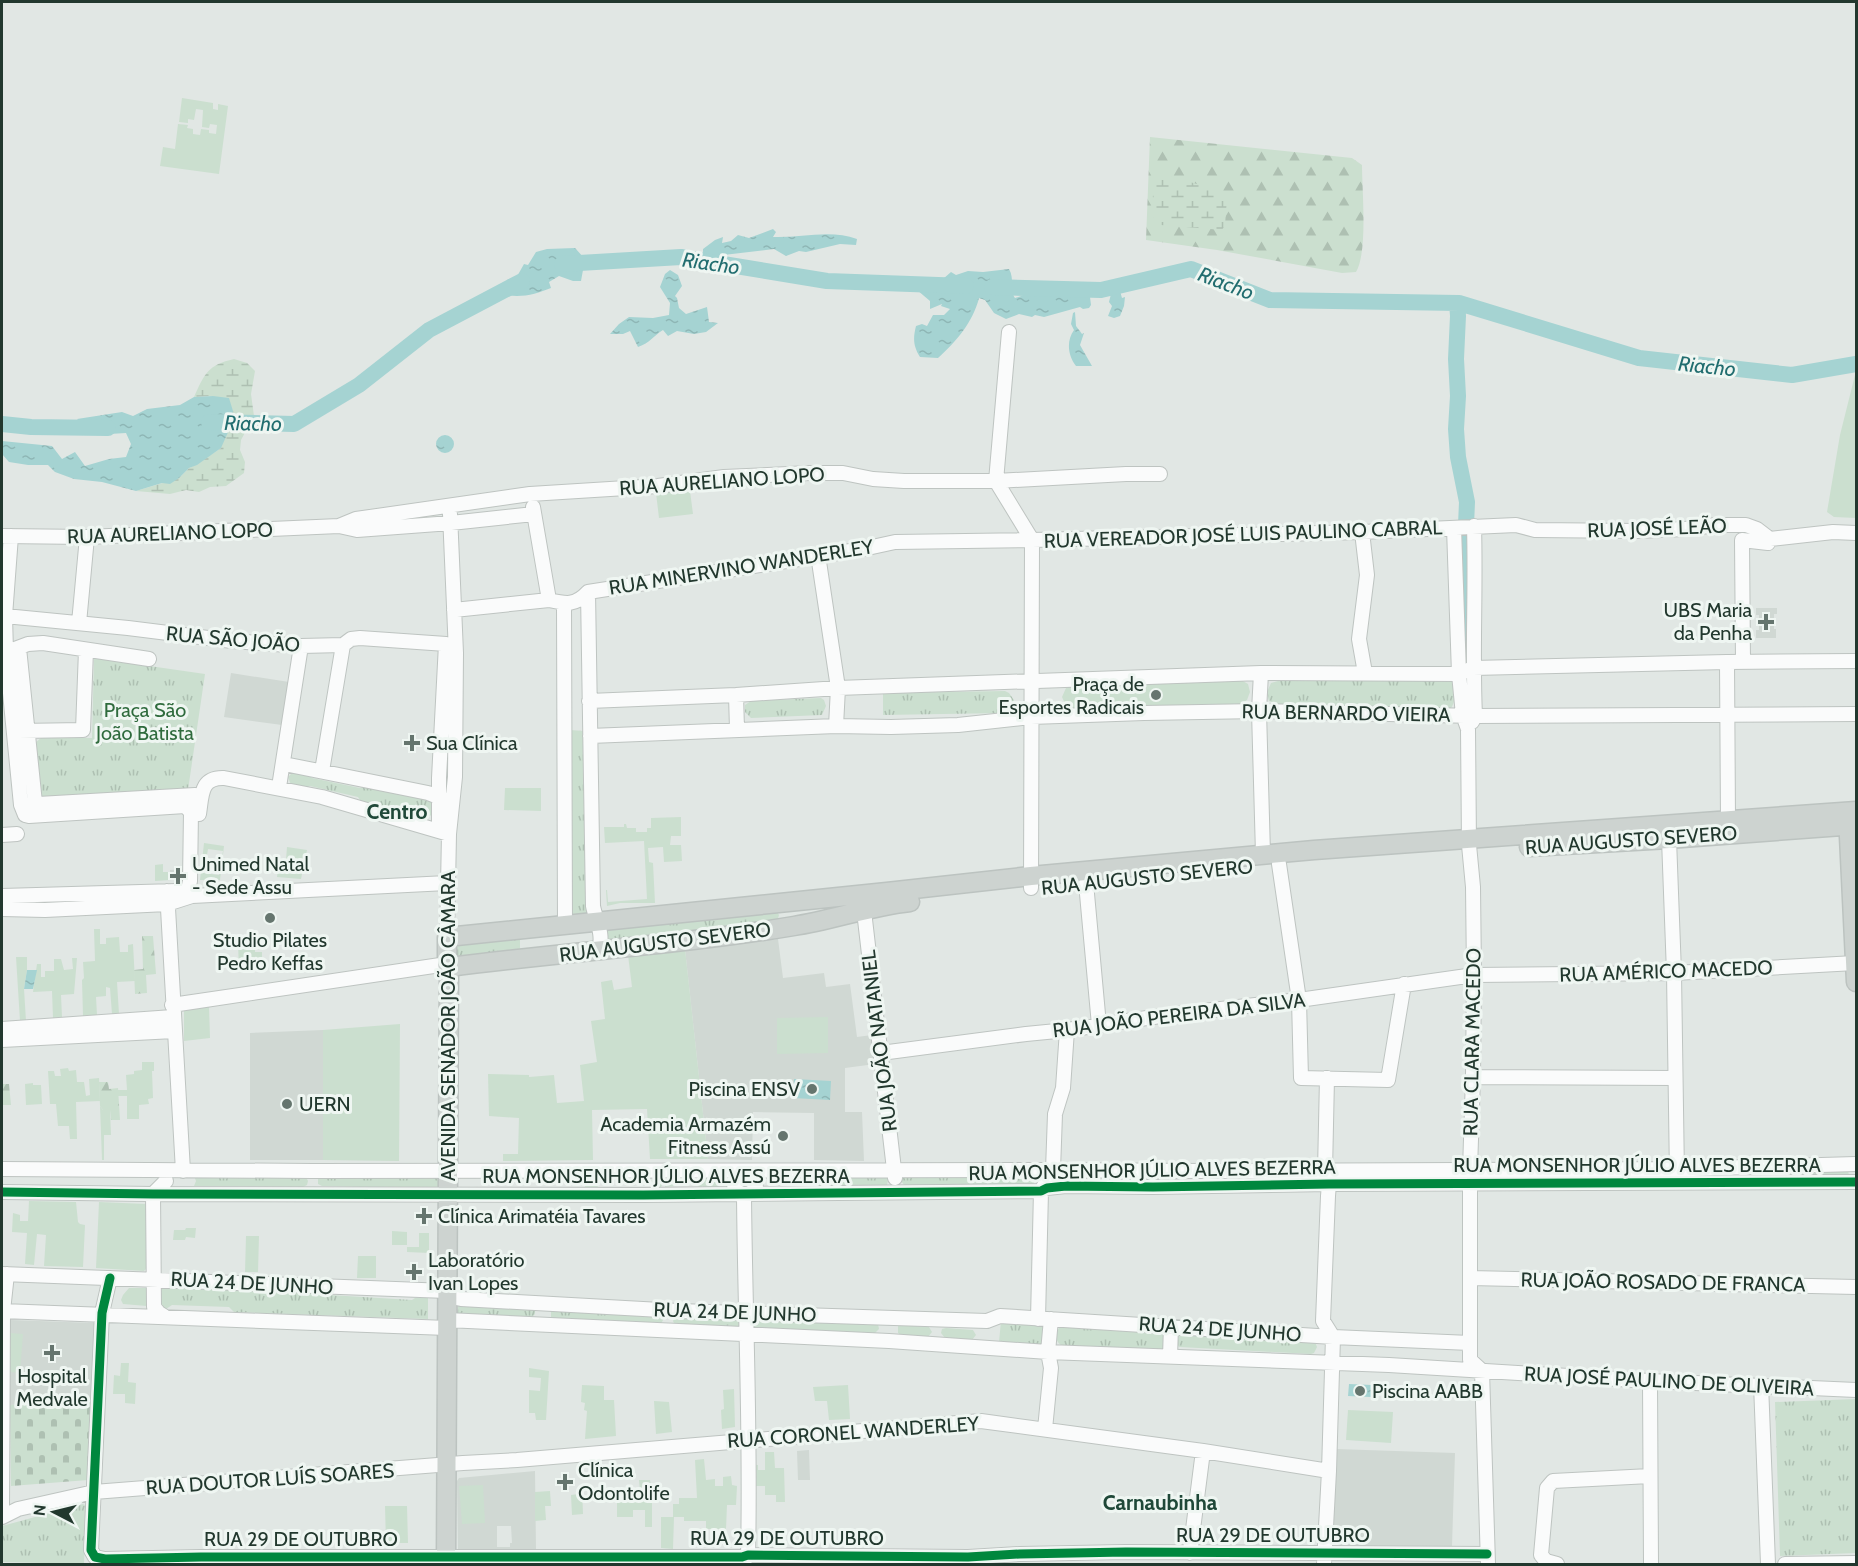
<svg xmlns="http://www.w3.org/2000/svg" width="1858" height="1566" viewBox="0 0 1858 1566" font-family="Cabin,sans-serif">
<style>
.built{fill:#d0d8d3;fill-rule:evenodd}
.grass{fill:#cbdfcf;fill-rule:evenodd}
.forest{fill:url(#forest-firs)}
.wetland{fill:url(#wetland-marsh)}
.cemetery{fill:url(#cemetery-stones)}
.park{fill:url(#park-tufts)}
.water{fill:url(#water-ripples)}
.lines{fill:none;stroke-linecap:round;stroke-linejoin:round}
.river{stroke:#a5d3d2;stroke-width:16}
.minor-casing{stroke:#bec4c1;stroke-width:16}
.major-casing{stroke:#bcc3c0;stroke-width:21}
.minor{stroke:#fafbfb;stroke-width:14}
.major{stroke:#cdd3d0;stroke-width:18}
.cycleway-casing{stroke:#eff6f2;stroke-width:13}
.cycleway{stroke:#00873e;stroke-width:9}
.poi-dot{fill:#65756e;stroke:#eff6f2;stroke-width:2}
.labels{text-anchor:middle;dominant-baseline:central;stroke-width:6;stroke-linejoin:round;paint-order:stroke}
.street-label{font-size:20px;fill:#22382e;stroke:#eff6f2}
.poi-label{font-size:20px;fill:#22382e;stroke:#eff6f2;text-anchor:start}
.park-label{font-size:20px;fill:#2f6b3d;stroke:#eff6f2}
.water-label{font-size:21px;font-style:italic;fill:#216d6f;stroke:#eff6f2}
.neighbourhood-label{font-size:21px;font-weight:bold;fill:#1f4838;stroke:#eff6f2}
</style>
<defs>
<pattern id="forest-firs" width="22" height="20" patternUnits="userSpaceOnUse" patternTransform="scale(1.5)"><rect width="22" height="20" fill="#cbdfcf"/><path d="M5 1l3.5 6h-7zM16 11l3.5 6h-7z" fill="#aec0b2"/></pattern>
<pattern id="wetland-marsh" width="20" height="14" patternUnits="userSpaceOnUse" patternTransform="scale(1.5)"><rect width="20" height="14" fill="#cbdfcf"/><path d="M1 5h8M5 5V1M11 12h8M15 12V8" fill="none" stroke="#aec0b2"/></pattern>
<pattern id="cemetery-stones" width="16" height="16" patternUnits="userSpaceOnUse" patternTransform="scale(1.5)"><rect width="16" height="16" fill="#cbdfcf"/><path d="M2 7V4a2 2 0 0 1 4 0v3zM10 15v-3a2 2 0 0 1 4 0v3z" fill="#aec0b2"/></pattern>
<pattern id="park-tufts" width="24" height="20" patternUnits="userSpaceOnUse" patternTransform="scale(1.5)"><rect width="24" height="20" fill="#cbdfcf"/><path d="M3 7l-1-3M5 7V3M7 7l1-3M15 17l-1-3M17 17v-4M19 17l1-3" fill="none" stroke="#aec0b2"/></pattern>
<pattern id="water-ripples" width="26" height="14" patternUnits="userSpaceOnUse" patternTransform="scale(1.5)"><rect width="26" height="14" fill="#a5d3d2"/><path d="M2 4q2-2 4 0t4 0M15 11q2-2 4 0t4 0" fill="none" stroke="#8eb6b5"/></pattern>
</defs>
<rect width="100%" height="100%" fill="#e1e7e4"/>
<path class="built" d="M1756,608H1777V614H1774V629H1776V638H1756V630H1759V615H1756Z
M231,673L289,682L282,725L224,717Z
M185,869V880H171L170,870Z
M778,939L783,978L824,973L826,987L850,984L857,1037L872,1035L875,1064L845,1068V1112H862L864,1161L814,1160V1113L753,1112L752,1160L708,1159L685,949Z
M323,1030V1160H250V1033Z
M10,1320L95,1323L91,1401L10,1405Z
M1336,1449L1455,1453L1452,1546L1330,1547Z
M809,1450L810,1480H798L797,1451Z
M535,1471L536,1550L458,1549L457,1481L459,1478ZM497,1526H511L512,1543H510V1547H497Z"/>
<path class="grass" d="M182,98L213,103V109L218,110V104L228,106L219,174L160,166L163,147L175,149L178,124L188,125L187,128L193,129V134L200,135L201,129L209,130V133L216,134L217,125L210,124L209,128L202,127L203,110L196,109L194,120L188,119V123L179,122Z
M1856,371V518L1834,517L1827,512L1840,435Z
M690,491L693,514L659,518L656,493Z
M1241,680L1248,684L1250,692L1247,700L1241,704L1070,708L1066,706L1062,697L1066,688L1071,686Z
M505,788H541V811L504,810Z
M681,817V836H671L670,845H681L682,861L664,862L663,847L648,848L649,862L653,863L655,903H620L607,906L606,890H607L608,902L647,899L644,841L605,843L604,827H624V824H626L627,828H636V832H647V828H651V818Z
M204,843L224,846L220,880H200ZM208,849L223,851L219,875L204,873Z
M287,847L307,850L301,879L277,877L279,859L286,860Z
M163,864V872H171V880L155,881V865Z
M94,929H100V944H106V938L119,937L120,952H128V945L133,944L135,981L117,982L119,1014H112L110,988L106,987V996L96,997L97,1015L83,1016L82,980L84,978L83,962L95,961Z
M238,943H246L247,946L255,945V952H262V970H239Z
M685,949L708,1159H650L647,1109L592,1110L593,1160L503,1161V1154H518L519,1118L489,1116L488,1074L529,1075V1077L554,1075L557,1103L584,1101L580,1065L597,1062L591,1021L605,1019L601,982L612,980L614,990L632,987L628,955Z
M16,957H27V970L24,989L26,1021H20Z
M72,958H77L74,994L61,995L62,1017L53,1018L52,991L33,992L37,964H41V977H45V971H54V959H61L64,970L73,969Z
M209,1006L210,1038L184,1041V1011Z
M828,1017V1053L777,1054V1018Z
M400,1024L399,1161L323,1160V1030Z
M142,1062H154V1071H152L153,1098L148,1099L149,1104L139,1105V1119H127V1096H118V1090H127L126,1075L134,1074V1071L142,1070Z
M68,1068L69,1071L76,1070L77,1082H84L86,1096L90,1095L89,1079L99,1078L100,1101L76,1102L77,1139H70L69,1126H58L56,1104H50L48,1071H54L55,1076H61L60,1069Z
M33,1083V1085H41L42,1104L26,1105L25,1084Z
M100,1106L103,1110H110L111,1135H104V1160H102Z
M1691,1171H1848L1849,1175L1689,1176Z
M653,1176H677L676,1186L665,1187V1185H662L661,1187H651Z
M29,1201L76,1202L78,1222L80,1224L85,1225L83,1267L44,1266L46,1235L37,1234L34,1265L25,1264L27,1233L12,1232L13,1213L20,1215V1221H28Z
M99,1202L146,1204L148,1267L144,1271L96,1268Z
M186,1228H196L195,1238L186,1237L185,1240H173L174,1230H185Z
M392,1231L407,1232V1245H392Z
M419,1233H429V1253L407,1252V1247H419Z
M246,1236H259L258,1272H245Z
M358,1256H376V1278H357Z
M129,1288H147L148,1290L147,1306L123,1304L121,1300L123,1295Z
M754,1320L875,1324H878L879,1329L875,1333L754,1327L752,1325Z
M902,1325L929,1327L932,1332L928,1337L901,1335L898,1333V1326Z
M946,1328L973,1330L976,1335L972,1340L945,1338L941,1333L942,1329Z
M10,1333L23,1334L20,1373L10,1372Z
M121,1363H129L128,1382L136,1383L135,1404L125,1403V1394H113L114,1375L120,1376Z
M529,1368L549,1371L546,1420H536L535,1413H529V1390L540,1391L541,1378L529,1377Z
M582,1385L604,1386V1400H614L616,1436L585,1439L587,1411L584,1410L585,1403L581,1402Z
M848,1385L850,1419L829,1420L827,1401H815L813,1387Z
M734,1389L735,1427L722,1429L721,1410L724,1409L723,1390Z
M654,1401L669,1402L672,1432L656,1434Z
M1348,1410L1393,1412L1391,1443L1346,1440Z
M765,1452H774L775,1468H784L785,1502H776V1495H765V1486H755V1465H758V1470H765Z
M704,1459L706,1480L715,1479V1486H723V1477L731,1476L732,1485L737,1486L736,1505H727L726,1529H706V1521H684V1517H674L673,1549L661,1548V1517H673V1504H679V1498H697L695,1460Z
M639,1480H650L651,1485L642,1486L643,1497L652,1496V1527H645V1510H633V1517H617V1501L626,1500L627,1502L641,1501Z
M483,1485L485,1523L462,1524L459,1486Z
M579,1488H582L583,1514L572,1515L571,1495L579,1494Z
M550,1491L551,1506H545L546,1520L535,1521V1492Z
M385,1506H407L408,1543H386Z"/>
<path class="forest" d="M1150,137L1352,158L1362,165C1362,190 1368,252 1356,272L1342,273L1217,250L1146,240Z
M142,936H153L156,974L146,975L147,993L135,994L134,970L143,969Z
M99,1082H108L109,1089L118,1088L120,1120H111L110,1110H103L100,1106Z
M2,1084H9L11,1105H2Z"/>
<path class="wetland" d="M1165,175L1211,188L1227,198L1225,225L1222,230L1161,225L1154,218C1153,199 1149,187 1165,175Z
M234,359L247,363L255,371L251,394L254,416L241,440L240,450L245,462L244,473L226,486L210,487L199,492L186,490L170,494L136,491L179,478L189,468L197,464L221,448L213,396L194,397C205,373 208,365 234,359Z"/>
<path class="cemetery" d="M91,1401L88,1480L11,1486L10,1405Z"/>
<path class="park" d="M94,658L205,674L188,790L41,798L35,743L41,738H92Z
M1451,680C1456,686 1456,702 1451,708L1277,704L1269,701L1267,692L1271,683L1278,681Z
M1005,691L1009,693L1014,700L1012,708L1004,713L883,715V693Z
M821,698L824,700L826,706L822,715L751,718L745,712V705L751,701Z
M570,730L584,731L587,914L577,918L571,915Z
M293,772L309,775L312,778L360,788L366,786L427,799L433,803L432,815L423,818L362,803L358,797L310,786L305,788L291,785L288,777Z
M776,910L779,915L777,922L604,942L603,929Z
M520,937V951L457,958L455,956V944Z
M588,1173L598,1176L599,1180L597,1190L582,1191L586,1185H583L578,1181L582,1180Z
M194,1176L306,1177L308,1181L307,1185L303,1187L194,1186L196,1181Z
M698,1176L717,1177L720,1180L718,1189L702,1191L703,1186L700,1188L698,1186Z
M787,1176H886L888,1179L887,1186L788,1187L785,1183Z
M904,1176L1033,1177L1035,1181L1032,1186H905L901,1181Z
M1072,1176L1317,1177L1316,1180L1255,1182L1071,1179Z
M318,1177H435L439,1178L440,1185L436,1189L322,1186L318,1184Z
M160,1286L326,1291L330,1295L412,1300L415,1298H428V1319L234,1312L229,1307L172,1305L166,1309L160,1308Z
M458,1306L532,1309L535,1310V1314L531,1318L457,1314Z
M551,1310L662,1315L663,1320L661,1324L551,1319Z
M675,1317L736,1318L739,1320V1325L736,1329L675,1325L673,1321Z
M1001,1321L1044,1325L1043,1346L999,1342Z
M1061,1326L1163,1331C1167,1337 1166,1345 1161,1350L1061,1345C1054,1340 1055,1331 1061,1326Z
M1178,1334L1315,1342L1317,1347L1314,1353L1311,1354L1180,1347L1177,1346V1335Z
M1856,1399V1553L1780,1556L1775,1402Z
M83,1504L85,1505L86,1509L84,1564L2,1562V1526Z"/>
<path class="water" d="M773,229L776,232L773,237C800,238 831,229 857,239L856,245L840,244L806,252L799,251L786,256L774,249L715,256L703,255V249L715,240L723,237L722,243L731,241L738,235L749,238Z
M575,248L585,259L581,281H573L559,276L549,282L551,288C536,294 519,299 503,294L505,284L508,279L515,280L524,264L528,265L536,252L547,249Z
M1009,269C1015,279 1009,290 1015,298L1030,293L1031,283L1036,281L1042,293L1048,292L1050,284L1062,282C1074,295 1073,295 1090,297L1091,305L1089,308L1083,309L1080,307L1044,317L1035,315L1032,317L1019,314L1006,319L994,313L985,300L979,298C973,322 956,342 938,358L920,357C913,346 913,338 916,326L922,324L927,326L933,315H944L950,309L941,306L942,304L930,309V301L917,290L920,286C928,290 935,287 943,290V279L951,272L956,275L968,271L983,272Z
M670,270L678,275L682,286L675,296L677,298L679,308L686,314L707,307L709,322L718,323L706,332L694,334L677,331L668,336L663,330C653,336 650,343 638,347L630,331L623,334H610L619,324L629,317L653,318L669,315L670,303L660,287L665,274Z
M1109,284H1118L1122,298L1125,297L1124,306L1120,316L1114,318L1108,316L1112,306L1109,302L1111,294L1109,290Z
M1075,312L1076,326L1082,334L1084,333L1080,345L1092,366H1076C1068,356 1066,341 1074,330L1071,324L1073,313Z
M213,396L229,398L233,411L229,430L221,448L197,465L189,468L179,478L170,484L162,483L136,491L102,482L74,479L55,472L48,465H28L9,462L2,454V441L52,446L62,459L75,452L85,466L109,459L126,457L131,444L126,433L93,435L77,419L122,412L133,416L147,409L180,405L194,397Z
M436 444a9 9 0 1 1 18 0a9 9 0 1 1-18 0Z
M27,970H37L33,989H24Z
M794,1079L831,1081L830,1100L793,1098Z
M1349,1384L1372,1385L1371,1397L1348,1396Z"/>
<g class="lines">
<path class="river" d="M562,264L681,257L827,281L966,286
M992,287L1101,290L1191,269L1270,300L1459,303L1639,358L1792,375L1856,364
M1457,303L1458,316L1456,359L1458,396L1456,429L1458,457L1467,502L1465,548L1466,658
M209,422L294,424L359,385L429,330L522,281
M2,424L31,427L108,428"/>
<g class="minor-casing">
<path id="minor" d="M996,481L1009,332
M996,481L1032,540
M533,507L549,600
M339,526L356,519L530,494L658,486L724,477L810,473H843L873,479L904,481H996L1126,474H1160
M1454,528L1459,674L1463,715L1468,729L1469,845L1473,887L1474,975L1473,1077L1470,1170V1360L1482,1371L1488,1564
M1362,532L1367,575L1359,639L1365,673
M2,536L87,537L339,526L357,530L451,523L534,514
M11,536L5,616L6,652L21,805L25,815L29,816L185,806L191,812L190,881L188,890L180,892
M818,555L838,688L836,726
M588,592L593,906C596,921 604,934 599,950
M564,604L565,926
M454,610L549,600C566,604 575,606 588,592L863,549L895,542L1032,540L1362,532L1516,525L1535,530L1638,531L1685,529L1716,525H1746L1757,529L1770,539L1833,532L1856,533
M5,616L128,628L232,641L301,646L343,645L351,639L360,638L446,644L453,647L456,653
M79,623L87,537
M19,648L35,803L39,810
M12,650L28,644L43,643L149,659
M1727,662L1728,820
M1743,662L1742,540L1768,543L1770,539
M1261,673L1259,711L1263,854
M736,695L737,729
M589,701L736,695L838,688L1261,673L1459,674L1473,668L1727,662L1856,661
M1472,722L1475,716C1472,653 1476,589 1474,526
M19,731L83,730L86,650
M590,736L836,726L891,727L958,725L1031,717L1144,713L1259,711L1475,716L1856,714
M284,764L428,793L446,800
M322,771L343,645
M279,787L301,646
M21,805L195,795L198,801L199,810
M199,814C202,796 200,777 224,778L322,797L449,834
M439,831V778L446,644
M2,835L17,834
M1669,839L1674,973L1677,1176
M1279,864L1299,1000L1301,1078L1388,1080L1404,984
M1086,883L1099,1025
M1031,888L1032,540
M167,891L183,1171
M2,896L176,891
M2,909L45,910L167,904L192,896L447,883
M864,911L895,1178
M447,937L449,834L455,777L456,653L450,514
M172,1005L447,964
M2,1029L173,1017
M2,1040L174,1031
M881,1053L1026,1034L1067,1030L1160,1016L1299,1000L1474,975L1674,973L1855,963
M1473,1077L1675,1078
M2,1169L313,1171L1053,1170L1205,1171L1677,1169L1856,1164
M734 1183a11 11 0 1 1 22 0a11 11 0 1 1-22 0Z
M2,1192L153,1194L643,1195L1041,1191L1047,1188L1066,1186L1153,1187L1329,1184L1856,1182
M744,1195C745,1315 751,1435 748,1555L745,1560
M2,1274L447,1291L456,1298L461,1299L679,1311L987,1321L1000,1316L1333,1337L1470,1343
M110,1278L102,1313L91,1550L95,1557L105,1559L201,1557H742L748,1555L968,1557L1020,1554L1126,1552L1487,1554
M1470,1278L1856,1287
M2,1311L447,1328
M164,1316L159,1313L154,1307L153,1194L166,1181
M1038,1319L1041,1191L1053,1170L1055,1114L1063,1088L1067,1030
M447,1320L889,1341L1048,1352L1389,1365L1650,1381L1856,1390
M1170,1357L1171,1326
M1650,1381L1651,1564
M1761,1384L1768,1564
M1045,1429L1051,1368L1048,1352L1051,1319
M2,1508L3,1311L7,1274
M2,1517L18,1509L94,1492L463,1463L517,1460L981,1421L1203,1451L1329,1471
M1190,1553L1203,1451
M1324,1564L1329,1471L1333,1337L1323,1321L1328,1196L1329,1184L1325,1171L1327,1078
M1557,1564L1546,1561L1541,1555L1547,1488L1553,1481L1650,1476
M1785,1564L1856,1563"/>
</g>
<g class="major-casing">
<path id="major" d="M1848,816L1856,982
M1529,847L1669,839L1856,825
M449,967C564,952 680,945 794,926C833,920 871,906 910,902
M446,1564L449,967L447,964V937L887,892L1031,876L1314,850L1856,811"/>
</g>
<use href="#minor" class="minor"/>
<use href="#major" class="major"/>
<g class="cycleway-casing">
<path id="cycleway" d="M2,1192L153,1194L643,1195L1041,1191L1047,1188L1066,1186L1153,1187L1329,1184L1856,1182
M110,1278L102,1313L91,1550L95,1557L105,1559L201,1557H742L748,1555L968,1557L1020,1554L1126,1552L1487,1554"/>
</g>
<use href="#cycleway" class="cycleway"/>
</g>
<g class="poi-dot">
<path d="M1763 613h6v6h6v6h-6v6h-6v-6h-6v-6h6z"/>
<circle cx="1156" cy="695" r="6"/>
<path d="M409 734h6v6h6v6h-6v6h-6v-6h-6v-6h6z"/>
<path d="M175 867h6v6h6v6h-6v6h-6v-6h-6v-6h6z"/>
<circle cx="270" cy="918" r="6"/>
<circle cx="812" cy="1089" r="6"/>
<circle cx="287" cy="1104" r="6"/>
<circle cx="783" cy="1136" r="6"/>
<path d="M421 1207h6v6h6v6h-6v6h-6v-6h-6v-6h6z"/>
<path d="M411 1263h6v6h6v6h-6v6h-6v-6h-6v-6h6z"/>
<path d="M49 1344h6v6h6v6h-6v6h-6v-6h-6v-6h6z"/>
<circle cx="1360" cy="1391" r="6"/>
<path d="M562 1473h6v6h6v6h-6v6h-6v-6h-6v-6h6z"/>
</g>
<g class="labels">
<g class="street-label">
<text transform="translate(722 481) rotate(-4)">RUA AURELIANO LOPO</text>
<text transform="translate(1657 528) rotate(-2)">RUA JOSÉ LEÃO</text>
<text transform="translate(170 533) rotate(-2)">RUA AURELIANO LOPO</text>
<text transform="translate(1243 534) rotate(-2)">RUA VEREADOR JOSÉ LUIS PAULINO CABRAL</text>
<text transform="translate(741 567) rotate(-9)">RUA MINERVINO WANDERLEY</text>
<text transform="translate(233 639) rotate(5)">RUA SÃO JOÃO</text>
<text transform="translate(1346 713) rotate(1)">RUA BERNARDO VIEIRA</text>
<text transform="translate(1631 840) rotate(-4)">RUA AUGUSTO SEVERO</text>
<text transform="translate(1147 877) rotate(-6)">RUA AUGUSTO SEVERO</text>
<text transform="translate(665 942) rotate(-7)">RUA AUGUSTO SEVERO</text>
<text transform="translate(1666 971) rotate(-2)">RUA AMÉRICO MACEDO</text>
<text transform="translate(1179 1015) rotate(-7)">RUA JOÃO PEREIRA DA SILVA</text>
<text transform="translate(448 1026) rotate(-90)">AVENIDA SENADOR JOÃO CÂMARA</text>
<text transform="translate(879 1041) rotate(-97)">RUA JOÃO NATANIEL</text>
<text transform="translate(1472 1042) rotate(-89)">RUA CLARA MACEDO</text>
<text x="1637" y="1165">RUA MONSENHOR JÚLIO ALVES BEZERRA</text>
<text transform="translate(1152 1170) rotate(-1)">RUA MONSENHOR JÚLIO ALVES BEZERRA</text>
<text x="666" y="1176">RUA MONSENHOR JÚLIO ALVES BEZERRA</text>
<text transform="translate(1663 1282) rotate(1)">RUA JOÃO ROSADO DE FRANCA</text>
<text transform="translate(252 1283) rotate(3)">RUA 24 DE JUNHO</text>
<text transform="translate(735 1312) rotate(2)">RUA 24 DE JUNHO</text>
<text transform="translate(1220 1329) rotate(4)">RUA 24 DE JUNHO</text>
<text transform="translate(1669 1381) rotate(3)">RUA JOSÉ PAULINO DE OLIVEIRA</text>
<text transform="translate(853 1432) rotate(-4)">RUA CORONEL WANDERLEY</text>
<text transform="translate(270 1479) rotate(-4)">RUA DOUTOR LUÍS SOARES</text>
<text x="1273" y="1535">RUA 29 DE OUTUBRO</text>
<text x="787" y="1538">RUA 29 DE OUTUBRO</text>
<text x="301" y="1539">RUA 29 DE OUTUBRO</text>
</g>
<g class="poi-label">
<text x="1752" y="610" text-anchor="end">UBS Maria<tspan x="1752" dy="23">da Penha</tspan></text>
<text x="1144" y="684" text-anchor="end">Praça de<tspan x="1144" dy="23">Esportes Radicais</tspan></text>
<text x="426" y="743">Sua Clínica</text>
<text x="192" y="864">Unimed Natal<tspan x="192" dy="23">- Sede Assu</tspan></text>
<text x="270" y="940" text-anchor="middle">Studio Pilates<tspan x="270" dy="23">Pedro Keffas</tspan></text>
<text x="800" y="1089" text-anchor="end">Piscina ENSV</text>
<text x="299" y="1104">UERN</text>
<text x="771" y="1124" text-anchor="end">Academia Armazém<tspan x="771" dy="23">Fitness Assú</tspan></text>
<text x="438" y="1216">Clínica Arimatéia Tavares</text>
<text x="428" y="1260">Laboratório<tspan x="428" dy="23">Ivan Lopes</tspan></text>
<text x="52" y="1376" text-anchor="middle">Hospital<tspan x="52" dy="23">Medvale</tspan></text>
<text x="1372" y="1391">Piscina AABB</text>
<text x="578" y="1470">Clínica<tspan x="578" dy="23">Odontolife</tspan></text>
</g>
<g class="park-label">
<text x="145" y="710">Praça São<tspan x="145" dy="23">João Batista</tspan></text>
</g>
<g class="water-label">
<text transform="translate(711 263) rotate(8)">Riacho</text>
<text transform="translate(1226 283) rotate(21)">Riacho</text>
<text transform="translate(1707 366) rotate(6)">Riacho</text>
<text transform="translate(253 423) rotate(1)">Riacho</text>
</g>
<g class="neighbourhood-label">
<text x="397" y="811">Centro</text>
<text x="1160" y="1502">Carnaubinha</text>
</g>
</g>
<rect width="1858" height="1566" fill="none" stroke="#22382e" stroke-width="6"/>
<g transform="translate(54 1512) rotate(277)" stroke="#eff6f2" stroke-width="4.5" paint-order="stroke">
<path d="M0-4.5L10 22L0 15L-10 22Z" fill="#22382e"/>
<text y="-9" font-size="16" font-weight="bold" text-anchor="middle" fill="#22382e">N</text>
</g>
</svg>
